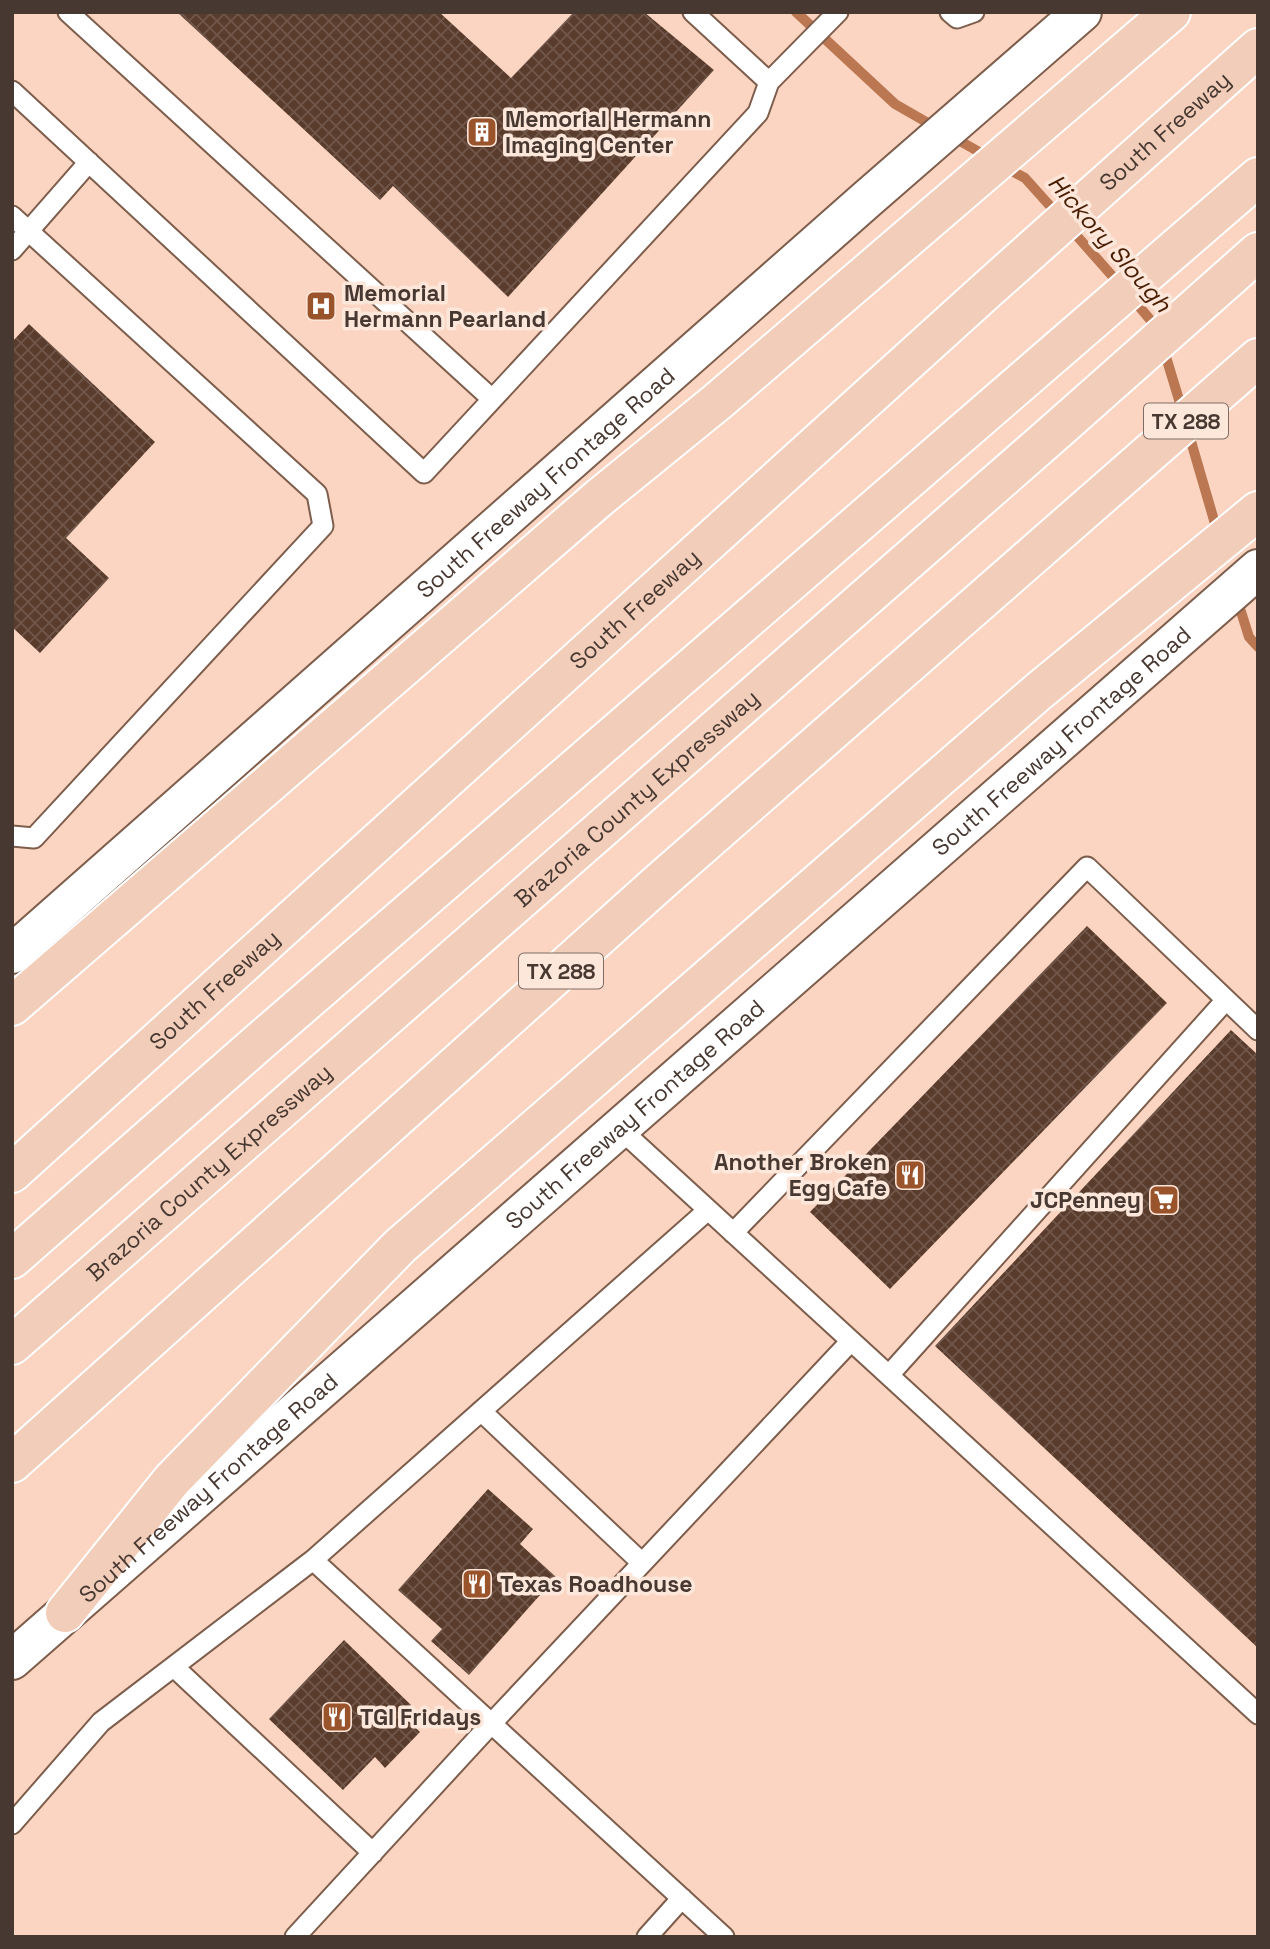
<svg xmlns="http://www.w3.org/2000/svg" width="1270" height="1949" viewBox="0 0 1270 1949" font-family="'Space Grotesk',sans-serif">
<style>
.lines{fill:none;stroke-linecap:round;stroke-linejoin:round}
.stream{stroke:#bb7751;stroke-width:10}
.building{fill:url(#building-cross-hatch)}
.service-casing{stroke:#7d5d4c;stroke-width:23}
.secondary-casing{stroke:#7d5d4c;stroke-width:42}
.motorway-casing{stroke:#fff;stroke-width:42}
.service{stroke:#fff;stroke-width:19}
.secondary{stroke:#fff;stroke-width:38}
.motorway{stroke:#f2cdb9;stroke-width:38}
.labels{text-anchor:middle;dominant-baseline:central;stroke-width:7;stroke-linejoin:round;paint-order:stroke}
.shield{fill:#fde6da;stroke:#7e6c64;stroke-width:2}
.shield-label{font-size:21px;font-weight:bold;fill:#473831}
.poi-label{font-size:23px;font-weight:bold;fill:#473831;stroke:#fde6da;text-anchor:start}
.street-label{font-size:23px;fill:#473831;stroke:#fde6da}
.water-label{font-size:24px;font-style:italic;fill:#481c00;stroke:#fde6da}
</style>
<defs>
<pattern id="building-cross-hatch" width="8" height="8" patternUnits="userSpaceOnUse" patternTransform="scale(1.75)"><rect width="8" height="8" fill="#5a3c2c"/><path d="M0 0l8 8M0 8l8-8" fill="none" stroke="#70574a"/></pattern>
</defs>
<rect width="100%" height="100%" fill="#fbd5c2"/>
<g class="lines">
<path class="stream" d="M796,12L895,104L935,127
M951,136L990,158
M1003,166L1025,178L1059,216
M1069,227L1122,287
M1132,298L1158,329
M1163,347L1183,413
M1188,431L1218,534
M1237,599L1249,637L1258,647"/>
</g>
<path class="building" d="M177,12H439L511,78L574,12H644L714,70L508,297L393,186L380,200Z
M29,324L155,442L66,538L109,578L40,653L12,627V342Z
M1087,926L1167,1003L890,1289L810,1212Z
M1231,1030L1258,1055V1648L935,1346Z
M488,1489L533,1529L520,1544L556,1577L469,1675L431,1641L442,1629L398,1590Z
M344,1640L411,1705L402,1715L420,1732L385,1768L375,1757L343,1790L269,1719Z"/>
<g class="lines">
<g class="service-casing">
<path id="service" d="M68,12L492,399
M950,12L957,18L974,12
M769,82L838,12
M12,91L424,473L758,113L769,82L693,12
M12,216L317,494L323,526L34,838L12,836
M12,250L89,162
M619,1128L1258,1714
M733,1233L1087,867L1258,1030
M889,1375L1225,1001
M481,1411L642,1563
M313,1560L724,1937
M174,1667L373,1853
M12,1824L101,1722L313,1560L708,1210
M295,1937L491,1724L851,1341
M647,1937L682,1898"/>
</g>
<g class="secondary-casing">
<g id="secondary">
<path id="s1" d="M12,954L866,200L1082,12"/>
<path id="s2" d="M12,1660L1258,569"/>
</g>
</g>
<g class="motorway-casing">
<g id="motorway">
<path d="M12,1006L599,498L717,402L1171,12"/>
<path id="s3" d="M12,1173L988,289L1258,48"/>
<path d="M12,1259L258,1043L1258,177"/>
<path id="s4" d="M12,1345L1055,432L1258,252"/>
<path d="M12,1463L662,880L1258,358"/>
<path d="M65,1613L172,1480L400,1246L1039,691L1258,511"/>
</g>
</g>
<use href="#service" class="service"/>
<use href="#secondary" class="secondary"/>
<use href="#motorway" class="motorway"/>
</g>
<defs>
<g id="building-square" transform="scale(1.575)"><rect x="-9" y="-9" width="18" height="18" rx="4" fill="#9a542b" stroke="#fde6da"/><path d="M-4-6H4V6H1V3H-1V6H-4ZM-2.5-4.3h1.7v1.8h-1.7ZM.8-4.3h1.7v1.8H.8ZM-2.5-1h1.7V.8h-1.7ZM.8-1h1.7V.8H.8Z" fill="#fff"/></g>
<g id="hospital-square" transform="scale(1.575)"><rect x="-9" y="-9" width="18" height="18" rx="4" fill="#9a542b" stroke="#fde6da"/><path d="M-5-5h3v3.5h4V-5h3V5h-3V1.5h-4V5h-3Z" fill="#fff"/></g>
<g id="restaurant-square" transform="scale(1.575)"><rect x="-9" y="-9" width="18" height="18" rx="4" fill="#9a542b" stroke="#fde6da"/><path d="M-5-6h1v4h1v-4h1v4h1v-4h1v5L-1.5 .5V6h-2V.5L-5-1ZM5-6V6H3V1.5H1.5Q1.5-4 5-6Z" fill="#fff"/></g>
<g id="supermarket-square" transform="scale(1.575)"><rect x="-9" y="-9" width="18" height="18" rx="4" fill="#9a542b" stroke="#fde6da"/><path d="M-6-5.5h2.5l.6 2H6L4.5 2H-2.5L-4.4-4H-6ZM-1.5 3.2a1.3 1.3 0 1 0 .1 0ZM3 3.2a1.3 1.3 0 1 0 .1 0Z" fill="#fff"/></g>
</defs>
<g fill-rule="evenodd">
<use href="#building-square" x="482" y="132"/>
<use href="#hospital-square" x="321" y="306"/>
<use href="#restaurant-square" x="910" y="1175"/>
<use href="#supermarket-square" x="1164" y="1200"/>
<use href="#restaurant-square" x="477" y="1584"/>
<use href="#restaurant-square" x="337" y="1717"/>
</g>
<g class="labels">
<g class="shield">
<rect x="1144" y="403.5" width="84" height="35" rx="5"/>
<rect x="519" y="953.5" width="84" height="35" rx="5"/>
</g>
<g class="shield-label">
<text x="1186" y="421">TX 288</text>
<text x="561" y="971">TX 288</text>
</g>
<g class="poi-label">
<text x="505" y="119">Memorial Hermann<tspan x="505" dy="26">Imaging Center</tspan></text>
<text x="344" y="293">Memorial<tspan x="344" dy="26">Hermann Pearland</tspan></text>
<text x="887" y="1162" text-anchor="end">Another Broken<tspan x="887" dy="26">Egg Cafe</tspan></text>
<text x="1141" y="1200" text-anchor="end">JCPenney</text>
<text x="500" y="1584">Texas Roadhouse</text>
<text x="360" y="1717">TGI Fridays</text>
</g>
<g class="street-label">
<text stroke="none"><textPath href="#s3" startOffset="1554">South Freeway</textPath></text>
<text stroke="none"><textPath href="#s1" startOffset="712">South Freeway Frontage Road</textPath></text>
<text stroke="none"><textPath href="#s3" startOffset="840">South Freeway</textPath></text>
<text stroke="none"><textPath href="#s2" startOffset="1395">South Freeway Frontage Road</textPath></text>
<text stroke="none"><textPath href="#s4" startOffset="830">Brazoria County Expressway</textPath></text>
<text stroke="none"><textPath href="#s3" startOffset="273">South Freeway</textPath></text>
<text stroke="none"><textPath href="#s2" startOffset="828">South Freeway Frontage Road</textPath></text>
<text stroke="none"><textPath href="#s4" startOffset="262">Brazoria County Expressway</textPath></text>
<text stroke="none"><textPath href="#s2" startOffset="261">South Freeway Frontage Road</textPath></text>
</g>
<g class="water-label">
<text transform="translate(1110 243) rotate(49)">Hickory Slough</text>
</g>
</g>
<rect width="1270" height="1949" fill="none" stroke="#473831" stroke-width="28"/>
</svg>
